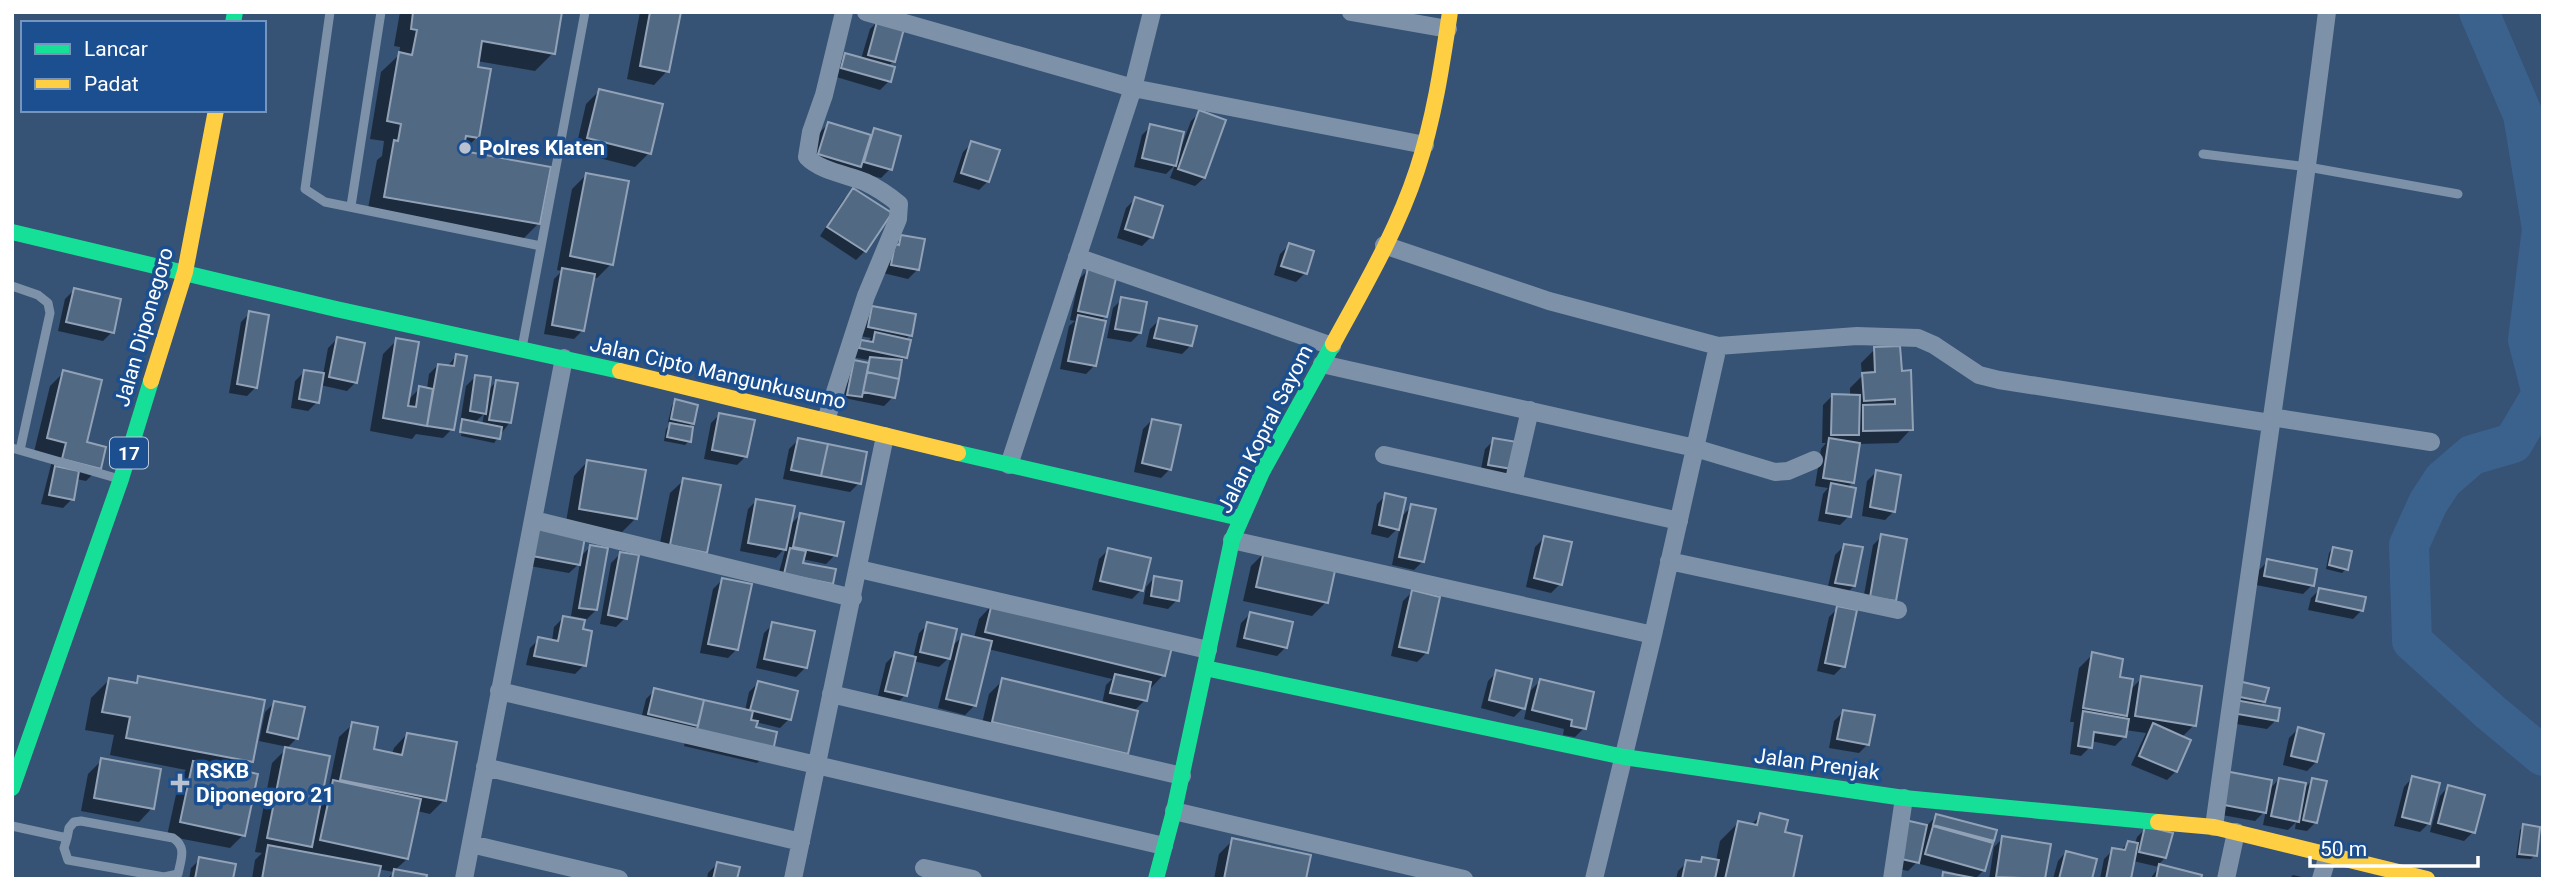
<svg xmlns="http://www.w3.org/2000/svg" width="2555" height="891" viewBox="0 0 2555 891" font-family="Roboto,sans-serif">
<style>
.shadow{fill:#0007;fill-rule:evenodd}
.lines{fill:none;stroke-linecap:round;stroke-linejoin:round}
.river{stroke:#3b618d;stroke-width:40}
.building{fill:#526984;stroke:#92a2b6;stroke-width:2}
.lane{stroke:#7d92a8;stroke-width:9}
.street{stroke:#7d92a8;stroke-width:18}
.fast{stroke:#16e098;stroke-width:16}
.slow{stroke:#ffcf43;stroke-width:16}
.poi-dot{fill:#b9c2ce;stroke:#1b4f8f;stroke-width:2.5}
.labels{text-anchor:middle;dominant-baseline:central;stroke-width:7;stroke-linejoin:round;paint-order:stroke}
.shield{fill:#1b4f8f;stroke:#bbcadd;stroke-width:2}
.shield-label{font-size:19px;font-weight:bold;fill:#fff}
.poi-label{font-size:21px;font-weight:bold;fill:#fff;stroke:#1b4f8f;text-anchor:start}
.street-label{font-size:21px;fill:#fff;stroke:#1b4f8f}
</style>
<rect width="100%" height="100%" fill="#365274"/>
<path class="shadow" d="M400,12H561L553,53L535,71L477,61V137L462,153L539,223L521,241L367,214L377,160L382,156L384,141L370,139L381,72L399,55L400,47L394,46Z
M640,12H679L667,71L654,85L627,79Z
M879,20L893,61L888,67L889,81L880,90L833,76L837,64L846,55L861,59L870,29Z
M599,91L649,153L635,167L575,152L586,104Z
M1200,112L1204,178L1195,186L1170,178L1175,165L1166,174L1134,167L1142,135L1151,126L1182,145L1191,121Z
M828,124L868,136L875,130L890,169L881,178L810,162L819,133Z
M972,143L988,181L979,190L953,182L963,152Z
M586,175L611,264L597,278L592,277L583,330L574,339L544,334L554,279L562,271L557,270L572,189Z
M853,190L865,251L856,260L820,236L844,199Z
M1135,199L1151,237L1142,246L1117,238L1126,208Z
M901,236L917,270L908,279L883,273L892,245Z
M1289,245L1312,252L1305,273L1296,282L1274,275L1280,254Z
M1088,270L1106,316L1100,322L1095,365L1086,374L1060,369L1069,326L1075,321L1070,320L1079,279Z
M74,290L112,332L103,341L58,331L65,299Z
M1122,299L1140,333L1131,342L1107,338L1113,308Z
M873,308L910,335L905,340L906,357L900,363L893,397L884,406L844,398L850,366L854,362L866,364L869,360L851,357L853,351L862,342L867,343L871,338L860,336L864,317Z
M250,313L256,387L247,396L229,393L241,322Z
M1159,320L1191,345L1182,354L1146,347L1150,329Z
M337,339L356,382L347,391L320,385L317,402L308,411L291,408L295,381L304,372L323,375L328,348Z
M397,340L407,401L420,388L427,389L429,374L438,365L447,367L456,356L452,429L443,438L416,434L412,439L370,431L383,354Z
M1875,349L1900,372L1911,429L1898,443L1858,444L1853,482L1847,488L1849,516L1840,525L1818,521L1823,494L1828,488L1815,486L1821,449L1826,443H1822L1823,405L1832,396H1850V388L1862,376L1861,363Z
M64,372L85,444L99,468L86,481L76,479L72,499L63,508L41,504L53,457L34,452L50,386Z
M475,377L487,391L496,382L510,422L494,443L461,436L463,423H460L466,386ZM484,414L482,425L474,423Z
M676,401L692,423L688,428L689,441L685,445L664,441L666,429L672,423L668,422L672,405Z
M720,414L746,456L737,465L704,459L711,423Z
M1152,420L1170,469L1161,478L1134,472L1143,429Z
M798,440L859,483L850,492L783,479L789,449Z
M1494,440L1511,469L1502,478L1480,474L1485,449Z
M587,462L636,518L622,532L566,522L574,476Z
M1876,472L1894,511L1885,520L1862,516L1867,481Z
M684,480L706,552L692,565L657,558L670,493Z
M1386,495L1400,518L1412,506L1423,561L1414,570L1392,565L1400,526L1388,538L1371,534L1377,504Z
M757,500L789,526L800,515L835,555L826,564L802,559L801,564L832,583L823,592L776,583L786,547L776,558L740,551L748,509Z
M1882,536L1894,601L1862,606L1873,545Z
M1544,538L1560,584L1551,593L1526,587L1535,547Z
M529,539L580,557L590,547L596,610L587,619L571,616L580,563L569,573L524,565Z
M1844,546L1854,586L1845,595L1827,591L1835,555Z
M2333,548L2346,569L2342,573L2326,569L2329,553Z
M1108,550L1141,590L1132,599L1092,590L1099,559Z
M1264,553L1326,602L1312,616L1243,601L1251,566Z
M620,554L625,618L616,627L600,624L611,563Z
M2268,561L2312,585L2303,594L2256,585L2259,570Z
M1154,578L1177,600L1168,609L1143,604L1146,587Z
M722,580L737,649L728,658L700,653L713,589Z
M2320,589L2362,610L2353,619L2308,610L2311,598Z
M1412,592L1438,598L1426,653L1417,662L1391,656L1403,601Z
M992,605L1163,675L1150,689L1145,700L1134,711L1126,754L1112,767L979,736L989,694L1003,680L1102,704L1106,685L1112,679L988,649L974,706L965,715L938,708L951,656L939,667L913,661L905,695L896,704L877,700L886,663L895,654L913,658L919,633L928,624L951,647L963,636L974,638L979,619Z
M1838,608L1843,666L1834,675L1817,671L1829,617Z
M1250,614L1286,647L1277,656L1236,647L1241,623Z
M563,618L581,631L584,665L575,674L526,665L530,648L539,639L552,641L554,627Z
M773,624L805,668L796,677L756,668L764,633Z
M2093,654L2129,691L2142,678L2194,725L2181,738L2189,741L2176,771L2167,780L2131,765L2146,733L2125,730L2124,737L2115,746L2091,741L2090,747L2081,756L2070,754L2074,722H2070L2079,668Z
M1497,672L1523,708L1514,717L1481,708L1488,681Z
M139,678L252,761L240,772L243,835L230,848L167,836L180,776L186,770L110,755L114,735L85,730L91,698L109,680L132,684Z
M1540,681L1584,728L1575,737L1563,735L1564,729L1524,719L1531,690Z
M758,683L789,719L780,728L756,722L754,728L771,750L757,763L684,746L687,734L640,723L646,699L655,690L745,711L749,692Z
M2234,687L2264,701L2259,706L2276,720L2267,729L2224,722Z
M274,703L297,738L288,747L259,741L265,712Z
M1843,712L1868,744L1859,753L1829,748L1834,721Z
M353,724L372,750L392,754L394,748L407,734L444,800L430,814L417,811L407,859L394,871L425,879H387L394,872L378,869L377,879H252L255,860L262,853L255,852L272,763L286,749L321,794L329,786L339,737Z
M2298,729L2316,762L2307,771L2283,765L2289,738Z
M102,760L152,808L139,822L81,811L88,774Z
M2412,778L2429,823L2420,832L2394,826L2404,787Z
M2279,779L2303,789L2313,780L2316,822L2307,831L2295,829L2296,822L2288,830L2263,825L2266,810L2255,821L2211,813L2217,782L2268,791Z
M2448,787L2473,832L2464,841L2430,832L2440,796Z
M1761,815L1783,833L1791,879H1676L1678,871L1687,862L1698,864L1703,858L1716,861L1720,841L1738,823L1750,826Z
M1936,816L1992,838L1984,870L1975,879H1939L1944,874L1954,876L1955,873L1916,863L1908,871L1889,867Z
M2524,826L2535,855L2531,859L2516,858L2520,830Z
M2146,828L2165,858L2157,866L2200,876V879H2150L2159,867L2133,861L2129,879H2100L2104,859L2113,850L2120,851L2128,843L2135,844L2137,837Z
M2003,838L2043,879H1989L1994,847Z
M1233,840L1305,879H1214L1219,854Z
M2066,852L2090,879H2053L2058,861Z
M200,859L231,879H189L191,868Z
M717,864L735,879H707L708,873Z
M2293,875L2310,879H2289Z"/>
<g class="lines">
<path class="river" d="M2479,12L2523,115L2542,229L2528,340L2542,394L2513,443L2472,455L2443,480L2428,503L2409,545L2412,641L2489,711L2543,756"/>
</g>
<path class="building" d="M413,12H562L555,54L482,41L478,67L491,69L479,138L466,136L463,151L551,167L540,224L384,197L394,140L398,141L401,124L387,121L399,52L412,55L417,30L411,29Z
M650,12H681L669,72L640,66Z
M878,18L905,25L895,62L868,55Z
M845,53L895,67L891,82L841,68Z
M599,89L663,104L651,154L587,138Z
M1199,110L1226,120L1205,178L1178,169Z
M828,122L871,135L861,167L818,154Z
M1150,124L1184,132L1176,166L1142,158Z
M874,128L901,136L892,170L864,162Z
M971,141L1000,150L989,182L961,173Z
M586,173L629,181L613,265L570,256Z
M853,188L892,213L866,252L827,227Z
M1135,197L1163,206L1153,238L1125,229Z
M901,235L925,239L919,270L891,265L895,244L899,245Z
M1289,243L1314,251L1307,274L1281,266Z
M562,268L595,274L584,331L552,325Z
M1088,268L1117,274L1107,317L1078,311Z
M74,288L121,299L114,333L66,322Z
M1121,297L1147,302L1141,333L1115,329Z
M872,306L916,314L912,336L868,327Z
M249,311L269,315L257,388L237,384Z
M1078,315L1106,321L1096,366L1068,361Z
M1159,318L1197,326L1192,346L1154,338Z
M875,332L911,340L907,358L859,348L861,340L873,342Z
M337,337L365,343L357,383L329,377Z
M396,338L419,342L408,406L416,407L419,386L433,389L427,426L383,418Z
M1900,346L1902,371L1911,370L1913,430L1863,431V405L1895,404V399L1864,401L1862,373L1875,372L1874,347Z
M456,354L467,356L454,430L427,426L438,364L454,366Z
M870,357L902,360L899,379L867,372Z
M854,360L869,363L862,397L847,395Z
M63,370L102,380L87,442L106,447L101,469L62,459L66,443L47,438Z
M304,370L324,373L319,403L299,399Z
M867,372L899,379L895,398L863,392Z
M475,375L491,377L486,414L470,411Z
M496,380L518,383L511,423L489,420Z
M1832,394L1860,395L1859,435H1831Z
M675,399L698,405L694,424L671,419Z
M719,413L755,420L747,457L712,450Z
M462,419L502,427L500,439L460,432Z
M1152,419L1181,425L1171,470L1142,463Z
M670,423L693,427L691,442L667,437Z
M798,438L828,444L821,476L791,470Z
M1493,438L1517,442L1512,469L1488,465Z
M1829,438L1860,443L1854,483L1823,478Z
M828,444L867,452L861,484L821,476Z
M587,460L646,470L637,519L579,509Z
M55,466L79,471L74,500L49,495Z
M1876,470L1901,475L1895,512L1870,507Z
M683,478L721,485L707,553L670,545Z
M1831,483L1856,488L1851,517L1826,513Z
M1385,493L1406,498L1399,530L1379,525Z
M756,499L795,506L786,550L748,543Z
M1411,504L1436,509L1424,562L1399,557Z
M800,513L844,522L837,556L793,547Z
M537,528L585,537L580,565L532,556Z
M1881,534L1907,539L1896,601L1870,597Z
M1544,536L1572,542L1562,585L1534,578Z
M1844,544L1863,547L1855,586L1835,583Z
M590,545L608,548L597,610L579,608Z
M2333,547L2352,551L2348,570L2329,565Z
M790,548L806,551L803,563L836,569L833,584L784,574Z
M1108,548L1151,558L1143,591L1100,581Z
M1264,551L1336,566L1328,603L1256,587Z
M620,552L639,555L627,619L608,615Z
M2267,559L2317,569L2314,586L2264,576Z
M1154,576L1182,581L1179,601L1151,596Z
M722,578L752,584L738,650L708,644Z
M2319,588L2366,597L2363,611L2316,601Z
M1412,590L1440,597L1428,653L1399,647Z
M992,603L1172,647L1165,676L985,632Z
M1837,606L1857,610L1845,667L1825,663Z
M1250,612L1293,622L1287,648L1244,638Z
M563,616L585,620L583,629L592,631L586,666L534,656L538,637L558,641Z
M772,622L815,631L807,668L764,659Z
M927,622L957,629L950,659L920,652Z
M962,634L992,641L976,706L946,699Z
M895,652L916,657L907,696L885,691Z
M2092,652L2123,659L2120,677L2133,679L2127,716L2083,708Z
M1496,670L1532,679L1525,709L1489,700Z
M1115,674L1151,682L1147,701L1110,693Z
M138,676L265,700L253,762L126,738L130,717L102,712L109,678L137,683Z
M2141,676L2202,686L2196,726L2135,716Z
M1002,678L1138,711L1128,754L992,722Z
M1540,679L1594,692L1586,729L1571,726L1572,720L1532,710Z
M758,681L798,691L791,720L750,710Z
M2238,681L2269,688L2265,702L2235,696Z
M654,688L704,700L698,726L648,714Z
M704,700L753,711L751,720L758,721L756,727L777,732L773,751L696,733Z
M2235,700L2280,708L2278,721L2232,713Z
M274,701L305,707L298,739L267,732Z
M1843,710L1875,715L1869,745L1837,739Z
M2083,711L2129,719L2126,737L2094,732L2092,748L2078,746Z
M352,722L378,727L374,749L402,755L407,733L457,742L446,801L340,780Z
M2153,723L2191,740L2177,772L2139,756Z
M2298,727L2324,734L2317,762L2291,756Z
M285,747L330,756L312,847L267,838Z
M101,758L161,769L154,809L94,798Z
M193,761L258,774L245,836L180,822Z
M2225,771L2272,780L2266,813L2219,804Z
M2412,776L2440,783L2430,824L2402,817Z
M2279,778L2306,783L2299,822L2271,816Z
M2312,778L2327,781L2317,823L2303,820Z
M333,780L421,799L408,859L320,840Z
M2448,785L2485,795L2475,833L2438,823Z
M1760,813L1788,820L1785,832L1802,836L1793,879H1725L1738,821L1757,825Z
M1936,814L1997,830L1994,841L1933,825Z
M1905,820L1927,825L1919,863L1897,858Z
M2523,824L2540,827L2537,856L2519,854Z
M1933,826L1993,843L1985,871L1925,854Z
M2145,826L2173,833L2166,858L2139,852Z
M2002,836L2051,844L2045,879L1996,877Z
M1232,838L1311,855L1306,879H1224Z
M2128,841L2138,843L2131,879H2106L2112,848L2125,850Z
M268,845L381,866L378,879H262Z
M2066,851L2097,859L2092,879H2059Z
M199,857L236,864L233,879H195Z
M1702,857L1719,860L1715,879H1682L1686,860L1701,862Z
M717,862L740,867L737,879H713Z
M2159,864L2202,875L2201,879H2156Z
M394,869L427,875L426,879H392Z
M1943,872L1975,878V879H1942Z"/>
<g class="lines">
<path class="lane" d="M330,12L305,189L325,202L541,246
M2203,154L2308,167L2458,194
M351,206L381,12
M12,286L38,295L48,303L50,313L20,450
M522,348L585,12
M12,448L116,478
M12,826L67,838L69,828L74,822L81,821L173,838C187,847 181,859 178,874L164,877L68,860L64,848L67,838"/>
<path class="street" d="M866,12L1133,88L1425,145
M1351,12L1448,29
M1384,245L1549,301L1718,346L1653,635L1594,879
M1077,257L1332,346
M1718,346L1857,336L1918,338L1934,345L1979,375L1999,380L2270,423
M1322,364L1695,448L1775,472L1788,471L1814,460
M2271,417L2431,442
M826,420L866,296L898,219L899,204C888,195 878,188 865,182C848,175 820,171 807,157L811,132L824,95L844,12
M1384,455L1679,521
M1009,465L1133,88L1152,12
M1513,484L1530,410
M534,520L853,598
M1232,540L1653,635
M1669,561L1898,610
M859,569L1208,650
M499,691L1164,846
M831,694L1182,776
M485,767L801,842
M1174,811L1464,879
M2214,827C2251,555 2293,285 2327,12
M471,844L619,879
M924,868L973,879
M464,879L564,358
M793,879L885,436
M1892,879L1904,798
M2226,879L2236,832
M2321,879L2328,855"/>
<path class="fast" d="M233,23L235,12
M12,232L336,309L620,371
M958,453L1240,518
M1205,668L1624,757L1904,798L2158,822
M12,788L121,479L151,381
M1156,879L1174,811L1232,540L1262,472L1333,344"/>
<path class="slow" d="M1333,344C1364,287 1397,231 1417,170C1434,119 1442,65 1450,12
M620,371L958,453
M151,381L185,272L216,110
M2158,822L2214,827L2427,879"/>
</g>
<g class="poi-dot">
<circle cx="465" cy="148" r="7"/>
<path d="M176.5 772.5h7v7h7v7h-7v7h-7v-7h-7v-7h7z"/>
</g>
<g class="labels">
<rect class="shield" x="110" y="437.5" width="38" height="31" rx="5"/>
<g class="shield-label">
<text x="129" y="453">17</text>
</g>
<g class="poi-label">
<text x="479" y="148">Polres Klaten</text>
<text x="196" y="771">RSKB<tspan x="196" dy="24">Diponegoro 21</tspan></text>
</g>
<g class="street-label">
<text transform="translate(144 327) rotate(-74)">Jalan Diponegoro</text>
<text transform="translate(718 373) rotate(13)">Jalan Cipto Mangunkusumo</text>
<text transform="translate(1265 429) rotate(-63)">Jalan Kopral Sayom</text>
<text transform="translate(1817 764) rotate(8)">Jalan Prenjak</text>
</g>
</g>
<rect width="2555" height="891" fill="none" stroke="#ffffff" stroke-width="28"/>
<rect x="21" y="21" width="245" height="91" fill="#1b4f8f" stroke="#7695bc" stroke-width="2"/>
<rect x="35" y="44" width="35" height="10" fill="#16e098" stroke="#7695bc" stroke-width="2"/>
<text x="84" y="56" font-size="21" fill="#ffffff">Lancar</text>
<rect x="35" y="79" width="35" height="10" fill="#ffcf43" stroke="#7695bc" stroke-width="2"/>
<text x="84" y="91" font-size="21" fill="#ffffff">Padat</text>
<path d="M2310 856v10h168v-10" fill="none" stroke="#ffffff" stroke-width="3.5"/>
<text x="2320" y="856" font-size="21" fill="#ffffff" stroke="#1b4f8f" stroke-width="5" paint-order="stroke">50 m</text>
</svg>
